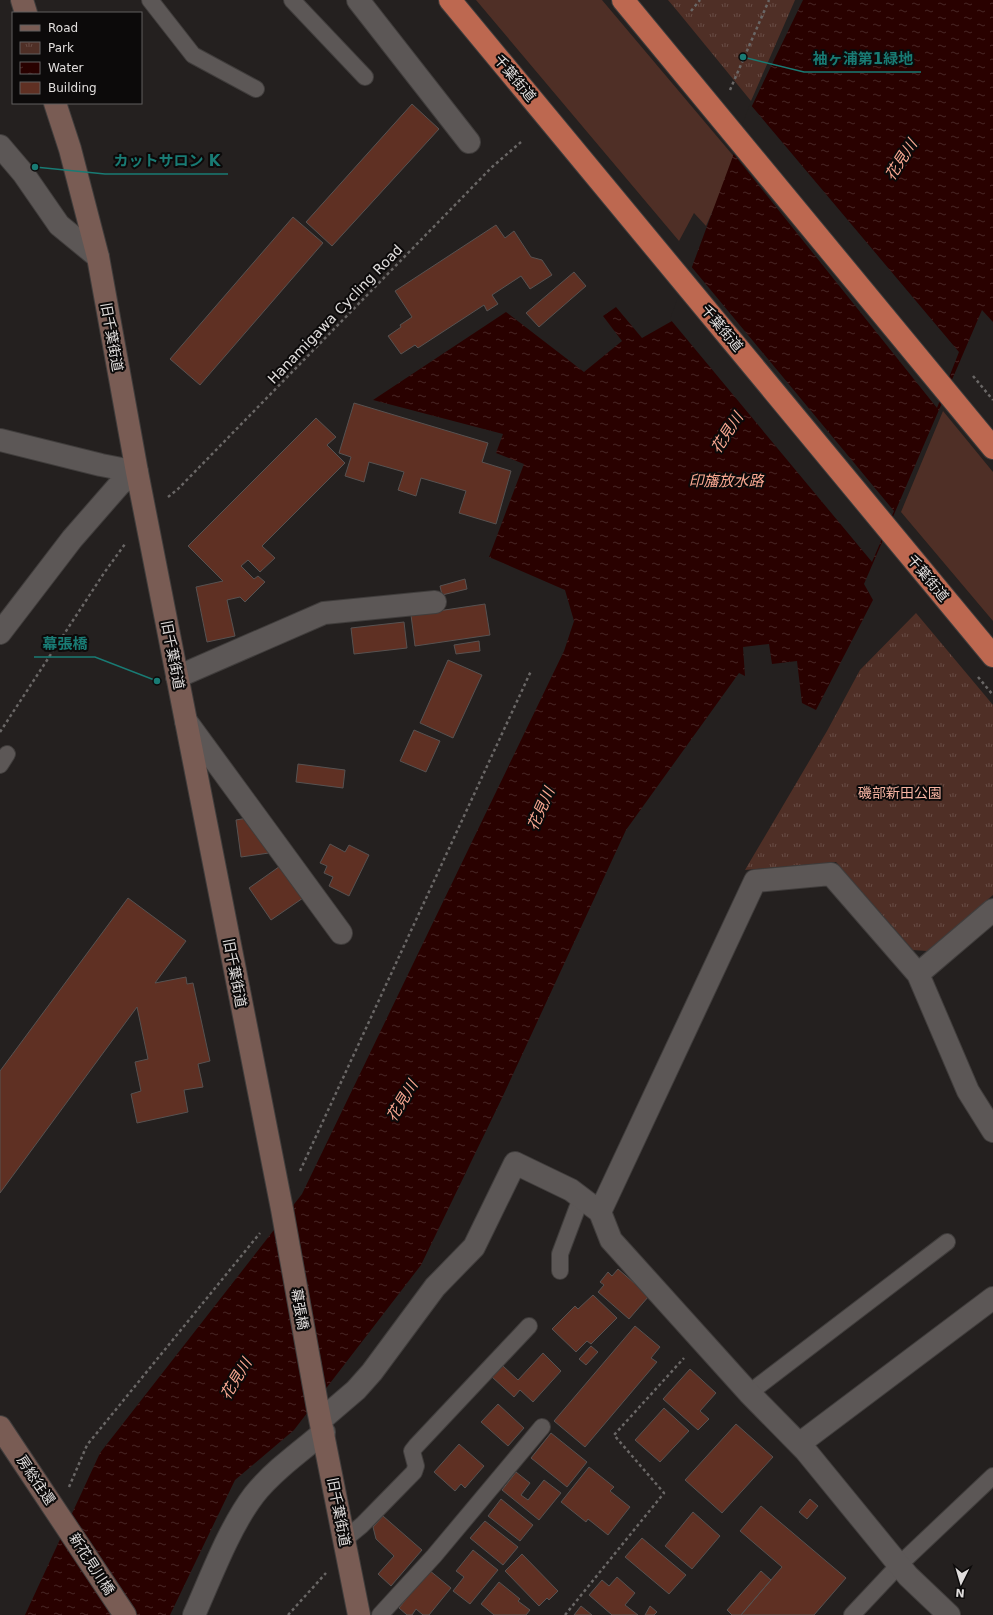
<svg xmlns="http://www.w3.org/2000/svg" width="993" height="1615" viewBox="0 0 993 1615" font-family="'DejaVu Sans','Noto Sans JP',sans-serif">
<style>
.green{fill:#4f2f26}
.park{fill:url(#park-tufts)}
.water{fill:url(#water-ripples)}
.pier{fill:#24201f}
.building{fill:#5f3023;stroke:#575251}
.lines{fill:none;stroke-linecap:round;stroke-linejoin:round}
.lane-casing{stroke:#403d3c;stroke-width:18}
.street-casing{stroke:#403d3c;stroke-width:24}
.secondary-casing{stroke:#403d3c;stroke-width:24}
.highway-casing{stroke:#403d3c;stroke-width:24}
.path{stroke:#6a6766;stroke-width:2.5;stroke-dasharray:3 3;stroke-linecap:butt}
.lane{stroke:#5c5756;stroke-width:16}
.street{stroke:#5c5756;stroke-width:22}
.secondary{stroke:#795c54;stroke-width:22}
.highway{stroke:#bd6850;stroke-width:22}
.labels{text-anchor:middle;dominant-baseline:central;stroke-width:4;stroke-linejoin:round;paint-order:stroke}
.street-label{font-size:14px;fill:#e0dddc;stroke:#0c0a0a}
.park-label{font-size:14px;fill:#f6b4a2;stroke:#0c0a0a}
.water-label{font-size:15px;font-style:italic;fill:#faa892;stroke:#0c0a0a}
.leader{fill:none;stroke:#197b74;stroke-width:1.5}
.callout-dot{fill:#197b74;stroke:#0c0a0a;stroke-width:1.5}
.callout-label{font-size:15px;text-anchor:middle;font-weight:bold;fill:#197b74;stroke:#0c0a0a;stroke-width:4;stroke-linejoin:round;paint-order:stroke}
</style>
<defs>
<pattern id="park-tufts" width="24" height="20" patternUnits="userSpaceOnUse"><rect width="24" height="20" fill="#4f2f26"/><path d="M3 7l-1-3M5 7V3M7 7l1-3M15 17l-1-3M17 17v-4M19 17l1-3" fill="none" stroke="#684d45"/></pattern>
<pattern id="water-ripples" width="26" height="14" patternUnits="userSpaceOnUse"><rect width="26" height="14" fill="#290100"/><path d="M2 4q2-2 4 0t4 0M15 11q2-2 4 0t4 0" fill="none" stroke="#482625"/></pattern>
</defs>
<rect width="100%" height="100%" fill="#24201f"/>
<path class="green" d="M476,0H602L736,159L706,226L694,213L679,241Z
M943,411L993,472V621L901,512Z"/>
<path class="park" d="M668,0H795L751,101L679,13Z
M916,613L993,705V895L927,951L913,950L836,862L745,870L827,731L860,670Z"/>
<path class="water" d="M803,0H993V322L982,310L864,584L873,600L816,710L802,703L797,661L772,664L769,644L743,647L745,676L739,673L626,830L502,1098L421,1265L294,1430L235,1480L170,1615H25L100,1453L302,1194L564,651L574,621L565,590L489,557L524,464L496,453L503,434L373,400L506,312L584,372L622,341L603,316L616,307L642,338L672,321L750,110Z"/>
<path class="pier" d="M750,104L959,352L937,408L732,152Z
M690,265L894,511L872,562L670,319Z"/>
<path class="building" d="M412,104L439,129L332,246L306,222Z
M293,217L323,243L200,385L170,359Z
M496,225L505,238L514,231L531,257L542,260L552,275L530,289L521,276L492,295L498,304L487,311L484,305L418,348L415,345L401,354L388,336L401,327L400,325L412,317L395,291Z
M574,272L586,286L539,327L526,313Z
M354,403L488,443L482,462L511,471L496,524L459,513L466,491L421,478L416,496L398,490L404,472L369,462L364,482L345,476L351,457L339,453Z
M316,418L336,437L327,445L345,463L262,546L275,558L260,572L248,560L241,566L254,579L258,576L265,582L245,602L240,597L227,600L235,636L207,642L196,587L223,581L188,546Z
M465,579L467,589L442,595L440,586Z
M485,604L490,635L415,646L411,615Z
M404,622L407,648L354,654L351,628Z
M479,641L480,651L456,654L454,645Z
M448,660L482,675L453,738L420,723Z
M414,730L440,741L426,772L400,761Z
M298,764L345,770L343,788L296,782Z
M253,817L276,852L241,857L236,820Z
M330,844L345,852L349,845L369,855L349,896L329,886L333,877L324,873L327,866L320,863Z
M283,864L306,896L271,920L249,888Z
M128,898L186,941L155,983L186,977L187,984L193,983L210,1061L198,1064L203,1087L184,1090L188,1112L137,1123L131,1094L141,1091L135,1062L148,1059L137,1007L0,1193V1071Z
M618,1269L649,1296L629,1319L598,1292L604,1285L600,1282L608,1272L612,1276Z
M593,1295L617,1318L591,1344L587,1341L576,1352L552,1329L575,1306L578,1309Z
M635,1326L660,1347L651,1358L657,1362L585,1447L554,1421Z
M591,1346L598,1352L586,1365L579,1359Z
M543,1353L561,1371L533,1402L520,1390L514,1397L492,1377L503,1366L518,1380Z
M690,1369L716,1393L700,1411L709,1419L698,1430L663,1399Z
M498,1404L524,1428L508,1446L481,1422Z
M664,1408L689,1431L660,1462L635,1440Z
M736,1424L773,1457L722,1513L685,1480Z
M551,1433L587,1462L567,1487L531,1458Z
M459,1444L484,1466L465,1488L461,1484L455,1491L434,1472Z
M589,1467L614,1487L610,1491L630,1507L608,1535L588,1519L586,1522L561,1502Z
M516,1472L530,1483L521,1495L528,1500L544,1480L561,1493L539,1520L502,1490Z
M501,1499L533,1525L520,1541L488,1516Z
M810,1499L818,1506L807,1519L799,1512Z
M761,1506L846,1578L814,1615H741L782,1567L740,1531Z
M693,1512L720,1536L692,1569L665,1546Z
M383,1516L422,1550L391,1586L378,1574L394,1556L376,1539L373,1527Z
M485,1521L518,1547L503,1565L470,1538Z
M642,1538L686,1575L669,1594L625,1557Z
M473,1550L498,1570L470,1604L453,1591L464,1577L456,1571Z
M522,1554L558,1591L549,1600L547,1598L539,1606L505,1571Z
M429,1570L451,1588L429,1615H423L416,1609L412,1615H407L399,1608Z
M761,1571L771,1580L741,1615H732L727,1610Z
M617,1577L635,1593L625,1605L638,1615H612L589,1595L602,1580L609,1586Z
M499,1582L520,1599L518,1601L530,1610L526,1615H494L481,1604Z
M581,1606L592,1615H574Z
M650,1606L657,1612L654,1615H645Z"/>
<g class="lines">
<g class="lane-casing">
<path id="lane" d="M150,0L193,55L256,89
M292,0L365,77
M0,765L7,754
M560,1271V1254L581,1198
M749,1393L947,1242
M345,1539L362,1525L414,1472L416,1466L412,1451L416,1446L529,1326
M380,1615L434,1556L542,1427
M852,1615L899,1565L993,1476"/>
</g>
<g class="street-casing">
<path id="street" d="M358,0L469,142
M0,146L23,173L59,225L98,257
M0,440L101,465L137,472
M0,633L72,539L120,484L137,472
M177,677L324,613L435,602
M186,721L341,933
M918,974L993,910
M600,1212L611,1240L749,1393L805,1450L908,1576L949,1615
M321,1420L356,1390L372,1372L435,1287L474,1247L515,1163L571,1190L600,1212L755,881L831,874L918,974L968,1091L993,1131
M799,1444L993,1298
M194,1615C211,1577 229,1528 254,1495C272,1472 301,1451 324,1432"/>
</g>
<g class="secondary-casing">
<path id="secondary" d="M22,0L26,13
M55,103L70,149L98,257L137,472L282,1209L318,1409L359,1615
M0,1427L125,1615"/>
</g>
<g class="highway-casing">
<path id="highway" d="M450,0L993,656
M623,0L993,448"/>
</g>
<path class="path" d="M691,11L700,0
M730,90L769,0
M973,376L993,400
M168,497L178,489L492,167L521,142
M978,677L993,695
M0,732L104,573L125,544
M300,1171L531,671
M69,1487L87,1445L260,1233
M288,1615L326,1573
M565,1615L664,1493L614,1435L684,1358"/>
<use href="#lane" class="lane"/>
<use href="#street" class="street"/>
<use href="#secondary" class="secondary"/>
<use href="#highway" class="highway"/>
</g>
<g class="labels">
<g class="street-label">
<text transform="translate(515 78) rotate(50)">千葉街道</text>
<text transform="translate(335 314) rotate(-46)">Hanamigawa Cycling Road</text>
<text transform="translate(722 328) rotate(50)">千葉街道</text>
<text transform="translate(112 337) rotate(80)">旧千葉街道</text>
<text transform="translate(928 578) rotate(50)">千葉街道</text>
<text transform="translate(173 655) rotate(79)">旧千葉街道</text>
<text transform="translate(235 973) rotate(79)">旧千葉街道</text>
<text transform="translate(300 1309) rotate(80)">幕張橋</text>
<text transform="translate(36 1480) rotate(56)">房総往還</text>
<text transform="translate(339 1512) rotate(79)">旧千葉街道</text>
<text transform="translate(92 1564) rotate(57)">新花見川橋</text>
</g>
<g class="park-label">
<text x="900" y="793">磯部新田公園</text>
</g>
<g class="water-label">
<text transform="translate(901 160) rotate(-57)">花見川</text>
<text transform="translate(727 433) rotate(-57)">花見川</text>
<text x="726" y="481">印旛放水路</text>
<text transform="translate(541 809) rotate(-66)">花見川</text>
<text transform="translate(402 1101) rotate(-59)">花見川</text>
<text transform="translate(236 1379) rotate(-59)">花見川</text>
</g>
</g>
<path class="leader" d="M743 57L804 72H921M35 167L105 174H228M157 681L95 657H34"/>
<g class="callout-dot">
<circle cx="743" cy="57" r="4"/>
<circle cx="35" cy="167" r="4"/>
<circle cx="157" cy="681" r="4"/>
</g>
<g class="callout-label">
<text x="863" y="64">袖ヶ浦第1緑地</text>
<text x="167" y="166">カットサロン K</text>
<text x="65" y="649">幕張橋</text>
</g>
<rect x="12" y="12" width="130" height="92" fill="#0c0a0a" stroke="#615e5e"/>
<rect x="20" y="25" width="20" height="6" fill="#795c54" stroke="#615e5e"/>
<text x="48" y="32" font-size="12" fill="#e0dddc">Road</text>
<rect x="20" y="42" width="20" height="12" fill="url(#park-tufts)" stroke="#615e5e"/>
<text x="48" y="52" font-size="12" fill="#e0dddc">Park</text>
<rect x="20" y="62" width="20" height="12" fill="url(#water-ripples)" stroke="#615e5e"/>
<text x="48" y="72" font-size="12" fill="#e0dddc">Water</text>
<rect x="20" y="82" width="20" height="12" fill="#5f3023" stroke="#615e5e"/>
<text x="48" y="92" font-size="12" fill="#e0dddc">Building</text>
<g transform="translate(961 1583) rotate(185)" stroke="#0c0a0a" stroke-width="3" paint-order="stroke">
<path d="M0-3L7 15L0 10L-7 15Z" fill="#e0dddc"/>
<text y="-6" font-size="11" font-weight="bold" text-anchor="middle" fill="#e0dddc">N</text>
</g>
</svg>
